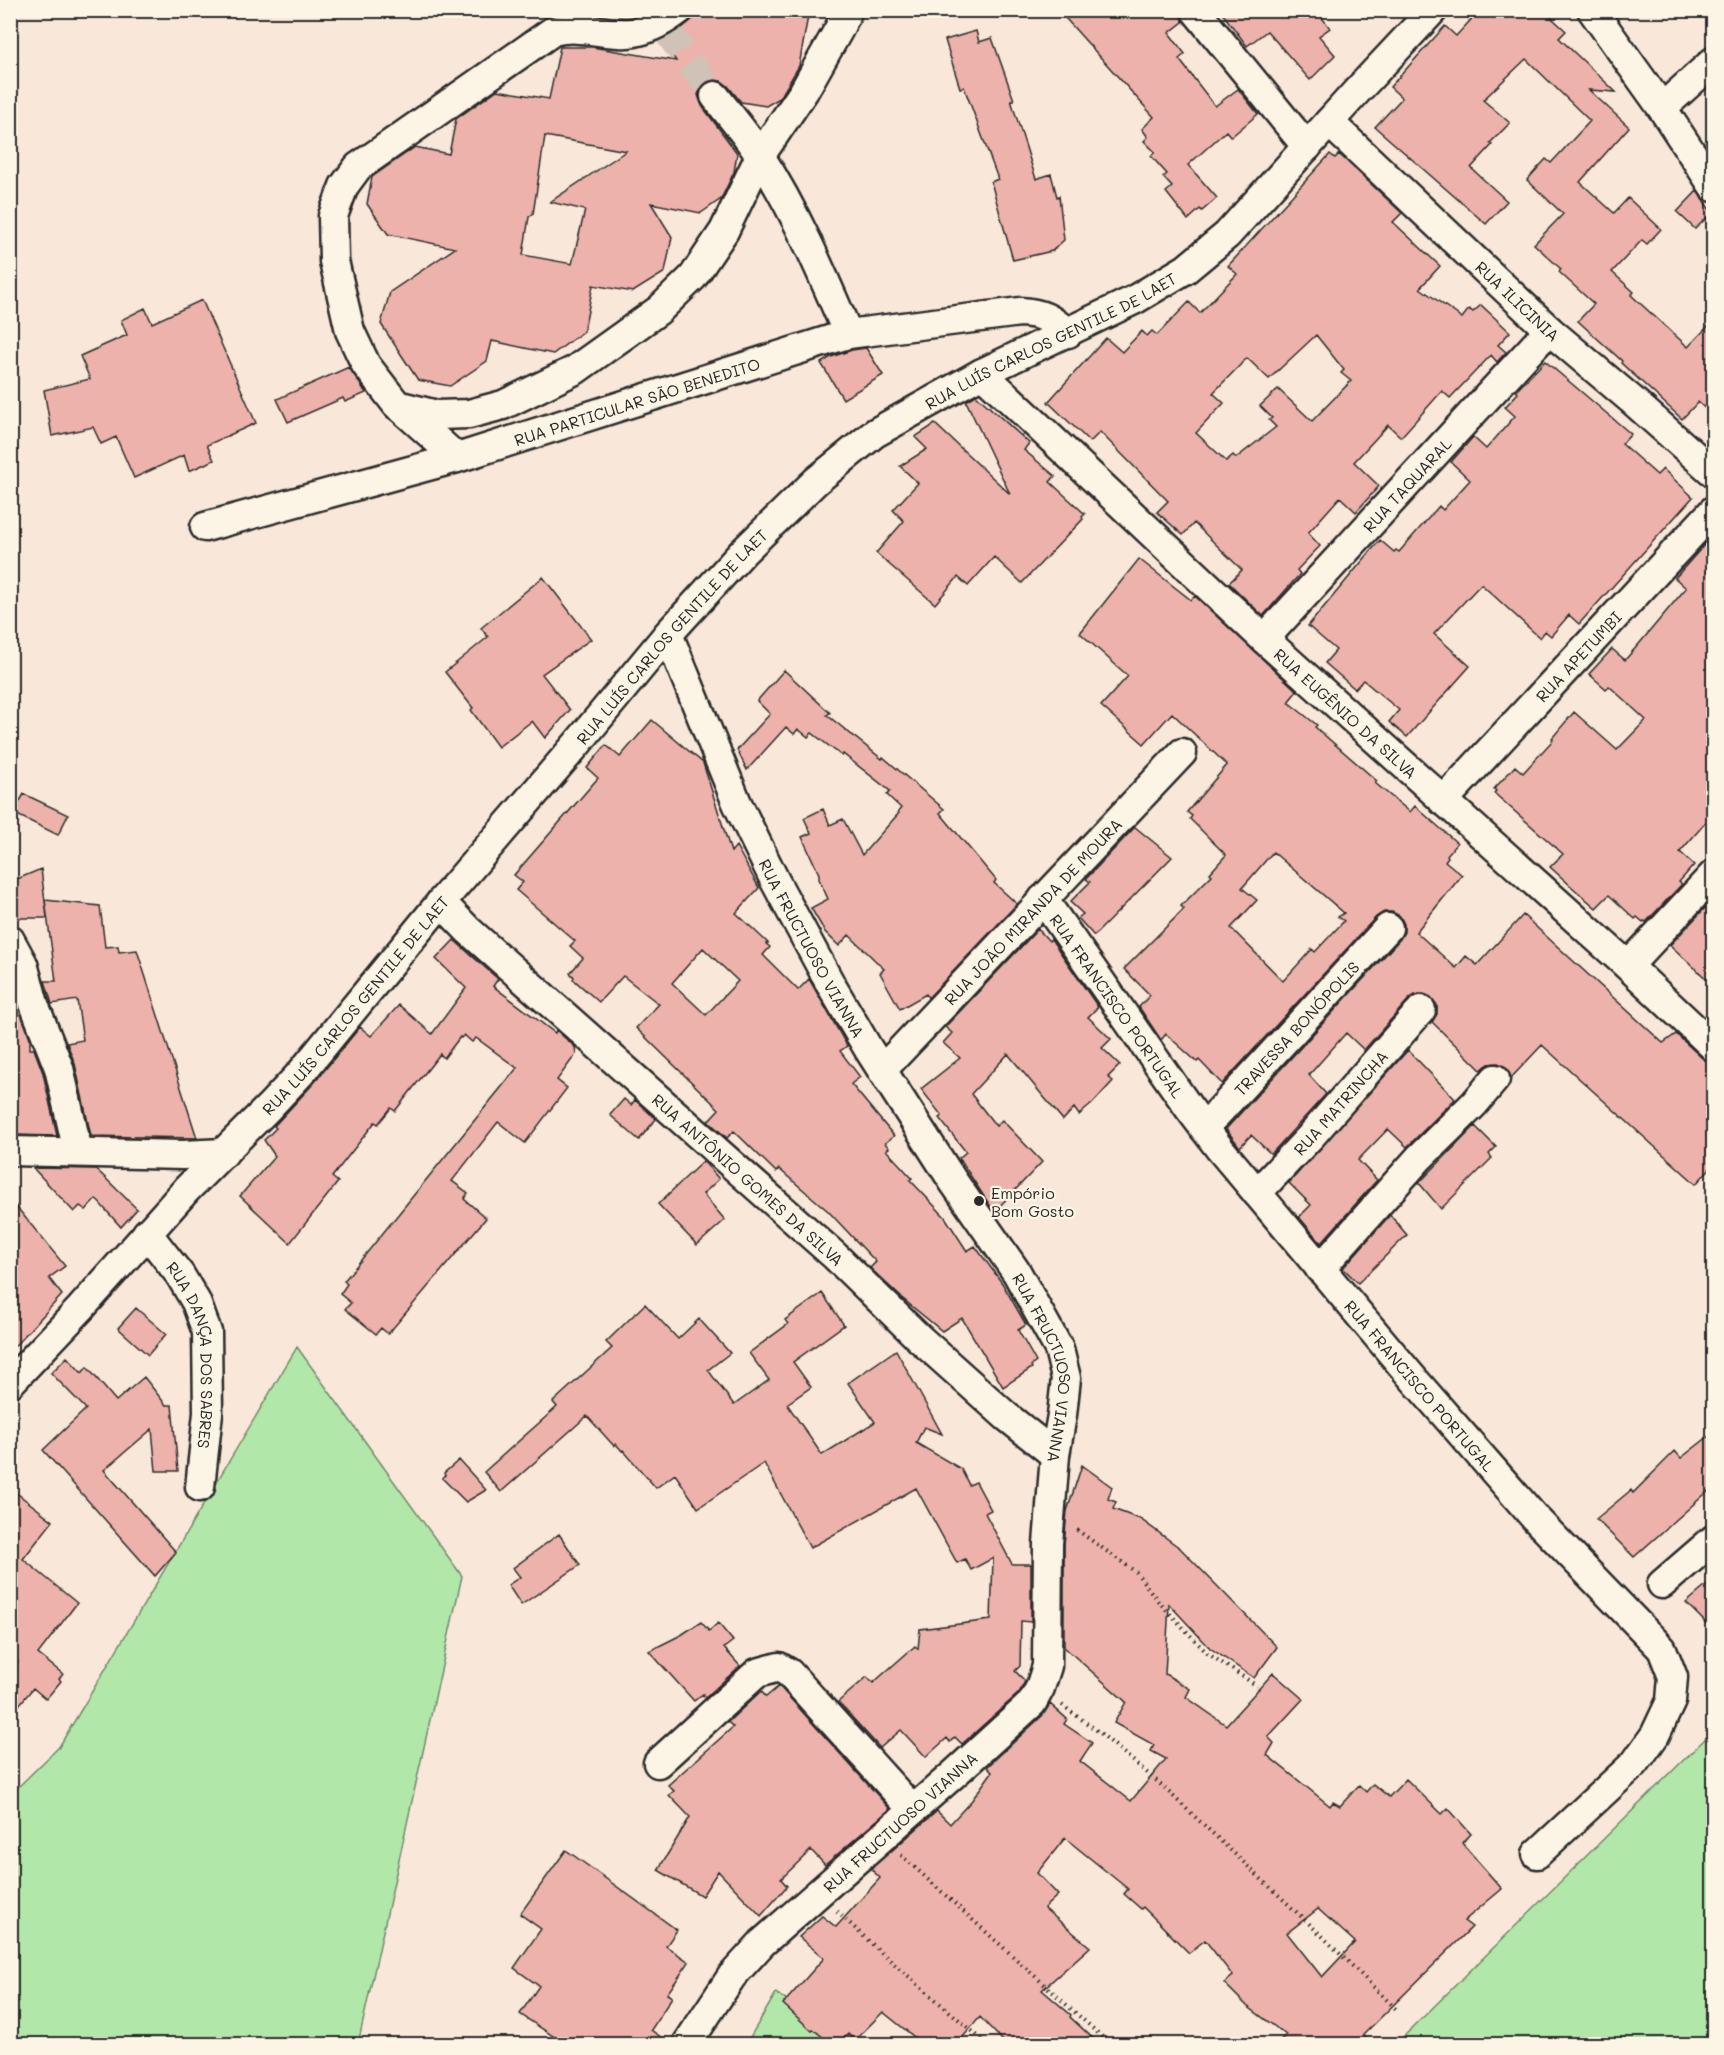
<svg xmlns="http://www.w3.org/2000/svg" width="1724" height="2055" viewBox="0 0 1724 2055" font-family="Mali,sans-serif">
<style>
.green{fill:#b2e7aa;stroke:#6e896a;stroke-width:1.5}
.building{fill:#edb2ab;stroke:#2b2b2b;stroke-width:1.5;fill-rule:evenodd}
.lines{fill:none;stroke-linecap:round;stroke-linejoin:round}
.minor-tunnel{stroke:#d0c2b6;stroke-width:28;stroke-dasharray:28 14;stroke-linecap:butt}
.minor-casing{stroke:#2b2b2b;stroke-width:33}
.path{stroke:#2b2b2b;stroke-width:4;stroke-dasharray:1.5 4.5;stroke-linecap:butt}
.minor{stroke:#fcf5e5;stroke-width:28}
.poi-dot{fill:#2b2b2b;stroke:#fcf5e5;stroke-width:2}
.labels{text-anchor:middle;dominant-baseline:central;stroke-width:4.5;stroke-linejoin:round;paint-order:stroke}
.street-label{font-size:16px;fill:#2b2b2b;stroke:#fcf5e5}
.poi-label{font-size:16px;fill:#2b2b2b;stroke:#fcf5e5;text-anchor:start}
</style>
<rect width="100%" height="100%" fill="#f9e8d9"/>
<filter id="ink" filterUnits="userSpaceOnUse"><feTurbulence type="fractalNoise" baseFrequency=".0167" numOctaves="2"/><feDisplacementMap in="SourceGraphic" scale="12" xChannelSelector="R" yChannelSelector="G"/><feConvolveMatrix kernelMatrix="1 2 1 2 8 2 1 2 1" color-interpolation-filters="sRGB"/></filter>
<g filter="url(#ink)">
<path class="green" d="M297,1347L462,1576L358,2044H11V1794L59,1747Z
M1713,1731V2044H1396Z
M776,1993L848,2044H746Z"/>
<path class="building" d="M704,10H775L808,16L799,66L780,98L766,106L741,102L728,86L721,81L713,80L705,83L700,89L698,95L702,106L737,153L734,172L721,199L701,213L651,203L672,237L665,272L633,292L593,285L584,331L553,354L492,341L487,361L450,386L418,380L381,324L390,292L455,248L388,234L367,204L372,177L415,147L449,154L456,119L497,90L549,99L560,47H592L676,61L662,40L682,28ZM545,136L626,151L550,202L585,210L572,264L523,255L529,217L533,214Z
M1058,10H1179L1183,22L1169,33L1185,54L1179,59L1215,106L1238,89L1258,114L1231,137L1226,131L1188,165L1217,198L1202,211L1200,209L1188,220L1166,192L1172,187L1163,177L1167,174L1151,156L1155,152L1144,141L1148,137L1142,129L1154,117Z
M1220,10H1316L1330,28L1319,36L1335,55L1310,80L1267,31L1247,46Z
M1480,10H1543L1566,31L1559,38L1616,92L1589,90L1629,127L1580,182L1614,213L1628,198L1661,229L1647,244L1642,240L1612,272L1634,292L1631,295L1688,347L1713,321V416L1698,402L1682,419L1621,363L1622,361L1578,321L1594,304L1559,272L1561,269L1534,244L1563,214L1527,180L1546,159L1551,163L1590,121L1526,59L1483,100L1510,123L1490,143L1492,145L1471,168L1507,201L1486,224L1375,127L1402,98L1390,87L1445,26L1456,36Z
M976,31L979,42L992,38L1014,100H1011L1036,179L1051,174L1057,197L1059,196L1064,240L1052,251L1013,260L991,182L998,179L964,87L960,88L945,40Z
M1330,154L1335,158L1339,154L1402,213L1393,222L1440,266L1420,288L1462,318L1469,309L1473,312L1481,305L1510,332L1498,345L1506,352L1497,362L1491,355L1450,398L1442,391L1401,437L1388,425L1354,462L1379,486L1356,512L1340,497L1308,533L1320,546L1297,570L1300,574L1263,616L1229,583L1242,570L1194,523L1183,535L1157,512L1168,501L1100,432L1090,442L1048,402L1106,338L1122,352L1142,331L1147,336L1152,331L1157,335L1189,302L1200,313L1237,274L1228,266ZM1316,335L1344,370L1341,373L1351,381L1312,421L1278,389L1260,406L1272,418L1269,420L1276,427L1236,458L1233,455L1226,461L1196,433L1224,403L1213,393L1247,358L1269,379Z
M1697,191L1712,213L1695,229L1677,212Z
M202,300L256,423L207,445L214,460L189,471L184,455L134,478L116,437L101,444L93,427L52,436L44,390L90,379L80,356L127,335L121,320L145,308L152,323Z
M866,348L883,375L843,399L821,363L831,357L852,350Z
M1545,361L1631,434L1622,444L1657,475L1663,469L1693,497L1579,624L1569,615L1551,636L1545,631L1540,638L1481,584L1434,634L1470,666L1407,737L1389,722L1399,710L1363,680L1355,689L1325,663L1336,650L1308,626L1380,540L1394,552L1396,550L1399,552L1439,506L1443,510L1470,480L1451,462L1473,437L1486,449L1515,416L1505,407L1518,393L1516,391Z
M349,367L366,393L345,402L343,398L288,422L277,399Z
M976,395L1029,443L1024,450L1055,476L1050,482L1085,514L1082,517L1083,519L1022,583L994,557L968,586L958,577L935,604L876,553L904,521L893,510L918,483L900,466L927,449L915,437L935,424L1010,494L966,401Z
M1713,535V814L1680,852L1694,865L1679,882L1682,884L1646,922L1644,921L1643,922L1637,917L1635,919L1609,895L1596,908L1572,887L1550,867L1563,854L1494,793L1496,791L1494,789L1515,766L1523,773L1553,740L1552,738L1574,712L1617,750L1646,720L1609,686L1606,689L1589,674L1612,649L1625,660L1639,644L1686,588L1675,578Z
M1139,559L1191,600L1195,596L1297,691L1288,702L1317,725L1315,727L1377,781L1375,783L1410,812L1415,806L1457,843L1447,855L1448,857L1445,861L1462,875L1416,932L1456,968L1466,956L1477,965L1523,915L1663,1043L1676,1034L1703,1059L1713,1064V1165L1696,1184L1542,1045L1511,1078L1506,1067L1498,1063L1489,1064L1481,1070L1432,1022L1437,1014V1005L1431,997L1424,994L1415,995L1409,999L1364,1050L1346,1033L1309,1075L1326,1094L1271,1154L1251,1135L1240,1147L1239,1146L1226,1129L1400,939L1404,932V924L1400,916L1392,912H1384L1376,917L1222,1084L1199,1060L1197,1062L1166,1034L1161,1040L1139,1007L1150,995L1124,969L1184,909L1181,906L1212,875L1210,873L1226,855L1190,819L1192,816L1187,812L1227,765L1172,713L1144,744L1101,706L1128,676L1080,633ZM1273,852L1344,913L1338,917L1344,921L1315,952L1312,949L1283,981L1231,928L1257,900L1242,888Z
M543,577L591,639L542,674L570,710L545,738L532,721L498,747L471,710L473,708L445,672L488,637L481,628Z
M784,670L830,713L827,715L882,759L883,757L944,809L940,813L996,880L994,883L1017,904L928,998L926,994L900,1009L880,973L884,969L849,935L839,946L825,932L811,908L828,899L819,879V874L802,837L811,833L804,818L823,809L830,825L843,819L862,855L899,813L898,812L901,808L887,795L890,791L843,754L842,756L812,733L808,737L798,729L794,734L786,727L747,770L737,750L770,714L757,701Z
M652,720L703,763L731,852L736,846L759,888L736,913L768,943L766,944L770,947L763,955L798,990L809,979L847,1046L840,1051L860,1077L851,1084L894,1136L885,1143L889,1148L886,1150L912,1178L910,1180L945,1217L967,1251L975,1246L1002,1283L1026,1325L1018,1330L1036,1362L1031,1366L1032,1368L1003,1387L962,1318L942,1331L903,1299L870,1268L876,1262L828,1211L779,1169L776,1172L734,1131L727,1138L708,1121L719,1109L636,1028L659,1004L623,976L599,1002L573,979L574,977L570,973L583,958L570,946L575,941L516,890L523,882L514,875L598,778L587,768L606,745L620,757ZM703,948L738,981L706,1015L672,983Z
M24,794L68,815L58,835L13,813Z
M1135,827L1172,857L1094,936L1078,918L1083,914L1070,902L1090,882L1086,879Z
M41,869L47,918H10V882Z
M45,900L100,906L105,947L118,946L119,952L137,950L197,1138L91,1136L75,1064L67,1043L83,1040L77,1000L52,1004L45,981H56Z
M1706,907L1713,914V985L1670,945Z
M1038,929L1049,941L1051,939L1098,1007L1088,1017L1111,1039L1102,1048L1120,1065L1108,1077L1113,1081L1093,1103L1079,1115L1074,1108L1063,1120L1008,1054L971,1094L996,1126L1002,1120L1042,1162L994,1212L959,1158L966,1152L939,1118L942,1116L921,1089L960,1058L943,1043L952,1033L945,1027Z
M454,940L498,979L493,986L555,1033L556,1030L575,1047L576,1054L557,1080L567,1088L525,1143L498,1122L452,1181L468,1193L464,1199L486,1218L388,1334L381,1328L376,1334L345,1309L351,1303L340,1294L347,1284L344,1281L517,1068L476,1038L472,1042L464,1035L461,1038L460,1037L444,1058L440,1054L395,1111L391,1108L378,1124L375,1122L332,1177L338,1182L290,1243L240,1196L275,1156L264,1140L276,1128L274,1126L314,1083L360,1027L371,1036L399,1005L432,1034L466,988L436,959Z
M10,983L30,1038V1049H34L43,1073L57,1136L10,1135Z
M1408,1050L1455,1099L1407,1147L1388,1129L1358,1160L1377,1180L1321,1243L1299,1217L1311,1205L1289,1183Z
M624,1099L631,1105L635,1100L656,1119L639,1140L610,1115Z
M1475,1126L1496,1147L1489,1154L1492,1158L1441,1209L1419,1183Z
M703,1161L719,1179L703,1194L725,1220L697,1245L658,1204Z
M33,1168L96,1169L137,1209L121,1227L96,1199L86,1210L80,1206L74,1212Z
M10,1199L65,1266L49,1278L62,1295L10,1351Z
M1390,1215L1407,1235L1358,1283L1343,1268Z
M822,1293L844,1325L793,1362L811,1387L787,1404L822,1455L875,1422L848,1383L896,1350L942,1434L924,1427L916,1443L961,1469L969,1485L976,1482L991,1510L985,1513L1012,1564H1031V1622L1021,1621L1020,1666L1015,1671L1025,1681L1019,1693L962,1744L955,1737L950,1742L947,1738L926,1757L901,1730L880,1748L838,1702L867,1677L873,1683L915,1646L918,1649L920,1629L991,1620L993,1558L971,1570L965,1559L957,1563L916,1488L810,1548L764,1463L698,1508L675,1474L656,1488L623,1450L622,1451L616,1444L614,1446L587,1416L501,1492L484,1472L557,1407L553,1402L612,1348L606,1342L645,1304L678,1339L699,1319L730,1353L708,1370L734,1405L769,1380L749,1353L788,1324L785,1320Z
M136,1308L166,1334L148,1355L118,1328Z
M67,1357L82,1373L87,1367L116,1401L144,1377L166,1405H172L178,1471H156L152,1429L104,1470L176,1552L155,1576L43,1450L86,1409L51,1373Z
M1713,1433V1487L1634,1557L1596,1519L1631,1490L1633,1493L1675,1451L1681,1458Z
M459,1460L486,1490L466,1502L442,1478L445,1475L444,1473Z
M1082,1465L1112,1487L1108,1499L1116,1502L1113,1509L1140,1519L1180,1548L1277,1647L1254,1678L1210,1648L1169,1604L1165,1674L1190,1689L1186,1697L1226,1725L1273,1673L1303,1699L1268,1737L1274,1743L1267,1755L1330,1806L1333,1802L1340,1806L1359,1785L1366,1792L1373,1784L1389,1797L1406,1779L1442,1814L1448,1808L1471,1834L1462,1843L1502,1889L1464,1921L1472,1927L1363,2035L1369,2044H1276L1286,2035L1247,2006L1224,1983L1233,1976L1205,1940L1189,1953L1143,1907L1141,1909L1124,1894L1128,1889L1065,1838L1037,1873L1058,1895L1044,1908L1090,1947L1042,1990L1071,2015L1070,2017L1099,2044H1006L980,2017L957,2044H923L883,2012L855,2040L848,2034L839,2044H831L813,2029L812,2031L783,2004L824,1958L799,1937L822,1916L836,1927L880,1878L871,1869L937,1811L950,1824L972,1800L992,1772L987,1767L1043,1715L1050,1704L1067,1719L1064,1724L1092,1743L1080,1761L1131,1801L1166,1759L1151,1751L1154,1745L1114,1723L1126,1702L1064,1647V1545L1067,1511ZM1318,1909L1355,1942L1322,1977L1287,1933Z
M10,1488L53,1521L23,1559L77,1603L38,1654L63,1674L59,1679L61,1681L46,1699L33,1688L10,1716V1672L18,1662L10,1656Z
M559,1534L580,1565L521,1605L508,1585L520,1577L513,1568Z
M1713,1580V1630L1686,1603Z
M701,1622L709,1631L718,1623L733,1641L724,1648L740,1666L705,1698L703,1694L694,1701L649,1651L681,1635Z
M779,1686L890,1809L825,1865L811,1850L781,1879L787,1886L761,1916L718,1871L702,1896L658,1870L690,1817L669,1795L674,1791L668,1785L733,1727L728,1722L761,1691L766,1697Z
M566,1850L677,1930L666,1946L689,1962L667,1994L672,1997L651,2030L671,2044H565L520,2014L539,1986L514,1968L541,1929L520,1914Z"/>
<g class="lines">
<path class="minor-tunnel" d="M665,29L715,96"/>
<g class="minor-casing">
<g id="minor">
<path d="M679,10C662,23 641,35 619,33C596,32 576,25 553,31L358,167L344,186L333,216L334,261L350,331L366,365L397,405L437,415L469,414L503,405L575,370L659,310L693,277L724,231L760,156L804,91L839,29L848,10"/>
<path d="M1195,10L1307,147"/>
<path d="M1592,10L1662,108L1714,187"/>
<path d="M715,96C730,116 747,135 760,156C796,212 822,273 848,334"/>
<path d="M1662,108L1714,61"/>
<path id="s1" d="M1329,122L1549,330L1633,401L1714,473"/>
<path id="s2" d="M982,373L1264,639L1628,966L1714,1047"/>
<path d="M400,407L457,458"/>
<path id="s3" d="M205,527L457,458L848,334L1020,312C1043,313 1051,319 1068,333"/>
<path id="s4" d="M668,634L737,803L775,881L831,985L869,1050L953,1181L1017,1273L1059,1349L1066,1378L1062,1415L1055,1455L1048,1544L1047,1666L1040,1688L1032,1703L955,1773L762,1943L732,1976L687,2044"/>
<path id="s5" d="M1264,639L1549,330"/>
<path id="s6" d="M1443,801L1714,510"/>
<path id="s7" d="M1043,899L1189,1108L1220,1149L1411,1376L1535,1518L1662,1649L1673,1677L1671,1701L1655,1735L1635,1763L1537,1854"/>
<path id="s8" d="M441,902L468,930L835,1256L919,1338L1006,1416L1055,1455"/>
<path d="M10,940L23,964L34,1004L59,1068L78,1152"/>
<path d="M1628,966L1714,874"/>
<path id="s9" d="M882,1070L1182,753"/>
<path id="s10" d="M1204,1128L1388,928"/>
<path d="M10,1151L183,1155L224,1153"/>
<path id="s11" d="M1257,1193L1310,1137L1421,1010"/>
<path id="s12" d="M147,1233L180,1275L196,1302L207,1332L208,1413L200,1487"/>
<path d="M1320,1269L1419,1158L1474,1104L1495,1079"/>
<path id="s13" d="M10,1383L81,1308L187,1189L269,1107L301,1073L441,902L577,744L668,634L743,552L816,481L875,433L982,373L1134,300L1186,269L1227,235L1358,90L1433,10"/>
<path d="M1662,1584L1714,1539"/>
<path d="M658,1763L757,1673L779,1667L789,1673L913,1810"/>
</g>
</g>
<path class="path" d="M1077,1530L1136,1572L1158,1601L1207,1653L1257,1686
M1062,1705L1099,1732L1159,1783L1321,1935L1397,2010
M901,1855L1110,2044
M837,1911C885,1958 937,2000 987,2044"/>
<use href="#minor" class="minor"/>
</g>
</g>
<circle class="poi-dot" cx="979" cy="1201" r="6"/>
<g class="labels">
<g class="street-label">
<text stroke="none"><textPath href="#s1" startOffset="260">RUA ILICINIA</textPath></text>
<text stroke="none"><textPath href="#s13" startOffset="1485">RUA LUÍS CARLOS GENTILE DE LAET</textPath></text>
<text stroke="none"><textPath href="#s3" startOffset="450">RUA PARTICULAR SÃO BENEDITO</textPath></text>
<text stroke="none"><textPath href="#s5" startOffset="210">RUA TAQUARAL</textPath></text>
<text stroke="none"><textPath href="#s13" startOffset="998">RUA LUÍS CARLOS GENTILE DE LAET</textPath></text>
<text stroke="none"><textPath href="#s6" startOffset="198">RUA APETUMBI</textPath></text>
<text stroke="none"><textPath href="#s2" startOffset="498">RUA EUGÊNIO DA SILVA</textPath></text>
<text stroke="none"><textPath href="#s9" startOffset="219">RUA JOÃO MIRANDA DE MOURA</textPath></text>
<text stroke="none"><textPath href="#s4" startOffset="346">RUA FRUCTUOSO VIANNA</textPath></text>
<text stroke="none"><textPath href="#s13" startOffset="512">RUA LUÍS CARLOS GENTILE DE LAET</textPath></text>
<text stroke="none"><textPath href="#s7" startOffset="130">RUA FRANCISCO PORTUGAL</textPath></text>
<text stroke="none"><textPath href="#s10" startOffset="136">TRAVESSA BONÓPOLIS</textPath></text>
<text stroke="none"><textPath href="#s11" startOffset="123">RUA MATRINCHA</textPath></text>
<text stroke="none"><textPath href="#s8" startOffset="414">RUA ANTÔNIO GOMES DA SILVA</textPath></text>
<text stroke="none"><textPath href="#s12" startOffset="136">RUA DANÇA DOS SABRES</textPath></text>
<text stroke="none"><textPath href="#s4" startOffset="832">RUA FRUCTUOSO VIANNA</textPath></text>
<text stroke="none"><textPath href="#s7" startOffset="616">RUA FRANCISCO PORTUGAL</textPath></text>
<text transform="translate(900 1822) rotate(-42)">RUA FRUCTUOSO VIANNA</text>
</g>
<g class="poi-label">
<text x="991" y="1192">Empório<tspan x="991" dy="18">Bom Gosto</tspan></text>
</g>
</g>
<rect width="1724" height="2055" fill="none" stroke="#fcf5e5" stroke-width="36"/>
<rect x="18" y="18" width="1688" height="2019" fill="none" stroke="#2b2b2b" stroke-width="2" filter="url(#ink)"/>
</svg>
